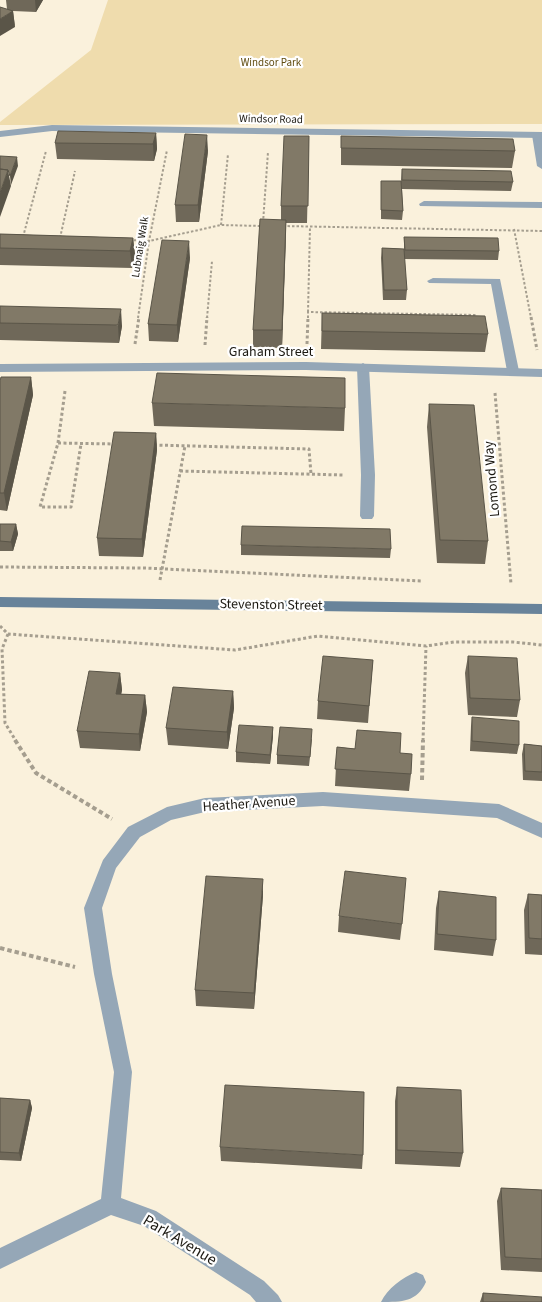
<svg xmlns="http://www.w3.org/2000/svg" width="542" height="1302" viewBox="0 0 542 1302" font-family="'Source Sans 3',sans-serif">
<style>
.green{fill:#efdcad}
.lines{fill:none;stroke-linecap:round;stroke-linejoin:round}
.path-far2{stroke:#a59e8f;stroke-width:2;stroke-dasharray:2.5 2;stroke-linecap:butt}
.path-far1{stroke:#a59e8f;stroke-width:3;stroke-dasharray:3 2.5;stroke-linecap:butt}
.path{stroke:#a59e8f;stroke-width:4;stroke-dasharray:4.5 3;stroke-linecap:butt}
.service{fill:#95a7b7;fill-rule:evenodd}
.minor{fill:#95a7b7;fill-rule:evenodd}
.secondary{fill:#68839a;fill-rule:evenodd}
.wall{fill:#6f6859}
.shaded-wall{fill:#5a5548}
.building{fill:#817967;stroke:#5a5548}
.labels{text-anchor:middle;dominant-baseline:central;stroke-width:4.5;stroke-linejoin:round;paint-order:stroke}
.far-park-label{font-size:11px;fill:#614c10;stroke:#fff}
.far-street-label{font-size:11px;fill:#1c1912;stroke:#fff}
.street-label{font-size:14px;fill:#1c1912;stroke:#fff}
.near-street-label{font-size:16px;fill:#1c1912;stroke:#fff}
</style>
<rect width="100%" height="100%" fill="#faf1dc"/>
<path class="green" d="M108,0H542V124L0,125V122L91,50Z"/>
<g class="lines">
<path class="path-far2" d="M263,223L268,152
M221,225L228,154
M283,226L542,231
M514,229L531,318
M23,237L46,151
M60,238L75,171
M129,240L149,241L221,225L261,226
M308,312L310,227
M138,318L149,241L167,150
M207,318L212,261
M308,318V312L477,315"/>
<path class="path-far1" d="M531,317L537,350
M135,344L139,317
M307,344L308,317
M205,345L207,317
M65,391L58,443L40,507H71L81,444
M495,393L511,584
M58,443L115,444
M154,445L309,449L311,474
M180,471L343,475
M0,567L144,568L422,581
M160,580L185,446
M0,626L8,634L235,650L318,636L426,646L454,642H513L542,645
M8,634L2,649L5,723L16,741
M423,741L426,646"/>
<path class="path" d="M15,740L36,773L112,819
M422,780L423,740
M0,948L75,967"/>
<path class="service" d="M537,132L542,135V169L537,166L532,135Z
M424,201L542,202V208L420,206L419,204Z
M433,278L500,279L519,371L517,374H509L507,371L491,284L429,283L427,281Z
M363,363L369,367L375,475L374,516L372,519H362L360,516L361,475L357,367Z"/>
<path class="minor" d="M52,125L542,132V138L52,131L0,137V131Z
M306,362L542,369V377L306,370L0,372V364Z
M323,792L499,804L542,823V838L497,818L323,806L205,812L171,820L140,837L116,868L102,908L112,974L132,1072L121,1198L156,1211L264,1281L278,1295L282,1302H256L250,1295L144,1226L111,1215L0,1269V1248L101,1199L114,1072L94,974L84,908L103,860L128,827L167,807L205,798Z
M416,1272L423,1275L426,1282C417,1302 402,1302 381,1302C387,1289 403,1277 416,1272Z"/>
<path class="secondary" d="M0,597L542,604V614L0,607Z"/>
</g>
<path class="wall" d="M6,0H43L36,12L13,11L15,27L7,9Z
M156,133L157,149L154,161L57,159L55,143Z
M309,136L307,223H286L282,348L253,347V330L281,220V206Z
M341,136L515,151L512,168L341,165Z
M208,151L199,222H176L175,205Z
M402,169L513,182L511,191L402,189L403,211L402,220L381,219V181H401Z
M0,234L133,238L135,255L132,268L0,265Z
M404,237L499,251L498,260L404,259L407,290L406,300H383L381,258L382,248L404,249Z
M190,258L178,342L149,341L148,324Z
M0,306L122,326L119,343L0,340Z
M322,313L488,334L485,352L321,349Z
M31,377L33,395L7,511L0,510V381Z
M152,403L345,408L344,431L154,426Z
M429,404L488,541L485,564L437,563L427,427Z
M156,433L157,450L143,557L99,556L97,538Z
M0,524H16L18,534L13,551H0Z
M241,545L391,549L390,558L241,555Z
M468,656L520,700L517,717L468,715L465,673Z
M373,660L368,723L317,719L318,701Z
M120,673L122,690L121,694L145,695L147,712L140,751L80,748L77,731Z
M233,691L234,708L228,749L168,745L166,728Z
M472,717L519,745L517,754L470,751L471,726Z
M273,727V736L270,764L236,762V752Z
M312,739L309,766L277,764V755Z
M524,744L542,746V781L523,780L522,754Z
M337,747L400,753L411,774L409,791L335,786Z
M439,891L496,940L493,956L434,950L436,908Z
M528,894L542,895V955L525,954L524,910Z
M263,895L254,1009L196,1006L195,990Z
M339,916L402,924L400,940L338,932Z
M397,1087L463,1153L460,1167L395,1164V1101Z
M0,1098L30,1100L32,1108L21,1161L0,1160Z
M220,1147L363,1155L362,1169L221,1161Z
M501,1188L542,1190V1272L501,1270L497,1201Z
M483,1293L542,1302H480Z"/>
<path class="shaded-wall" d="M35,0H43L36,12Z
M13,11L15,27L0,36V19Z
M156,133L157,149L154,161L153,144Z
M207,135L208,151L199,222L198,205Z
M17,157L18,166L11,185L10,176Z
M8,170L11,186L0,217V193Z
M286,220V237L282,348V330Z
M133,238L135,255L132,268L130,251Z
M189,241L190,258L178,342L177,325Z
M121,309L122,326L119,343L118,325Z
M31,377L33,395L7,511L4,493Z
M156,433L157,450L143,557L142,539Z
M16,524L18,534L13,551L11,542Z
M120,673L122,690L118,711L116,694Z
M233,691L234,708L228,749L227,732Z
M145,695L147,712L140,751L139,734Z
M273,727V736L270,764V755Z
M263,879V895L254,1009V993Z
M30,1100L32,1108L21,1161L19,1153Z"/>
<path class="building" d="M0,7L13,11L0,19Z
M58,131L156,133L153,144L55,143Z
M185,134L207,135L198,205H175Z
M284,136H309L308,206H281Z
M341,136L513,139L515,151L341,148Z
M0,156L17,157L10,176L8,170L0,169Z
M0,169L8,170L0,193Z
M402,169L511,171L513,182L402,180Z
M381,181H401L403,211L381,210Z
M260,219L286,220L282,330H253Z
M0,234L133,238L130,251L0,248Z
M404,237L498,238L499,251L405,250Z
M162,240L189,241L177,325L148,324Z
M382,248L404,249L407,290H384Z
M0,306L121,309L118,325L0,323Z
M322,313L485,316L488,334L322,331Z
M157,373L345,378V408L152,403Z
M1,377H31L4,493H0V381Z
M429,404L474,405L488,541L440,540Z
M114,432L156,433L142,539L97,538Z
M0,524H16L11,542L0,541Z
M242,526L390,529L391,549L241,545Z
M323,656L373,660L369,706L318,701Z
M468,656L517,658L520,700L470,698Z
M89,671L120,673L116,694L145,695L139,734L77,731Z
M173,687L233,691L227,732L166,728Z
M472,717L519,721V745L472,741Z
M239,725L273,727L270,755L236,752Z
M280,727L312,729L310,757L277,755Z
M357,730L401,733L400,753L412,754L411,774L335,769L337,747L355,749Z
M524,744L542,746V772L525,771Z
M345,871L406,878L402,924L339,916Z
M206,876L263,879L254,993L195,990Z
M439,891L496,897V940L437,934Z
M528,894L542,895V939L529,938Z
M225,1085L364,1092L363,1155L220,1147Z
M397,1087L461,1090L463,1153L397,1150Z
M0,1098L30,1100L19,1153L0,1152Z
M501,1188L542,1190V1259L505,1257Z
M483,1293L542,1297V1302H483Z"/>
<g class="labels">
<g class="far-park-label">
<text x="271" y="62">Windsor Park</text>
</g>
<g class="far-street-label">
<text transform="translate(271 119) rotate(1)">Windsor Road</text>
<text transform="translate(140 247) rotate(-81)">Lubnaig Walk</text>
</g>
<g class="street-label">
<text x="271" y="352">Graham Street</text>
<text transform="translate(492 479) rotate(-95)">Lomond Way</text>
<text transform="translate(271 605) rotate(1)">Stevenston Street</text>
<text transform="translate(249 804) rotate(-4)">Heather Avenue</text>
</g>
<g class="near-street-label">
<text transform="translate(180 1240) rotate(31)">Park Avenue</text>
</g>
</g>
</svg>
